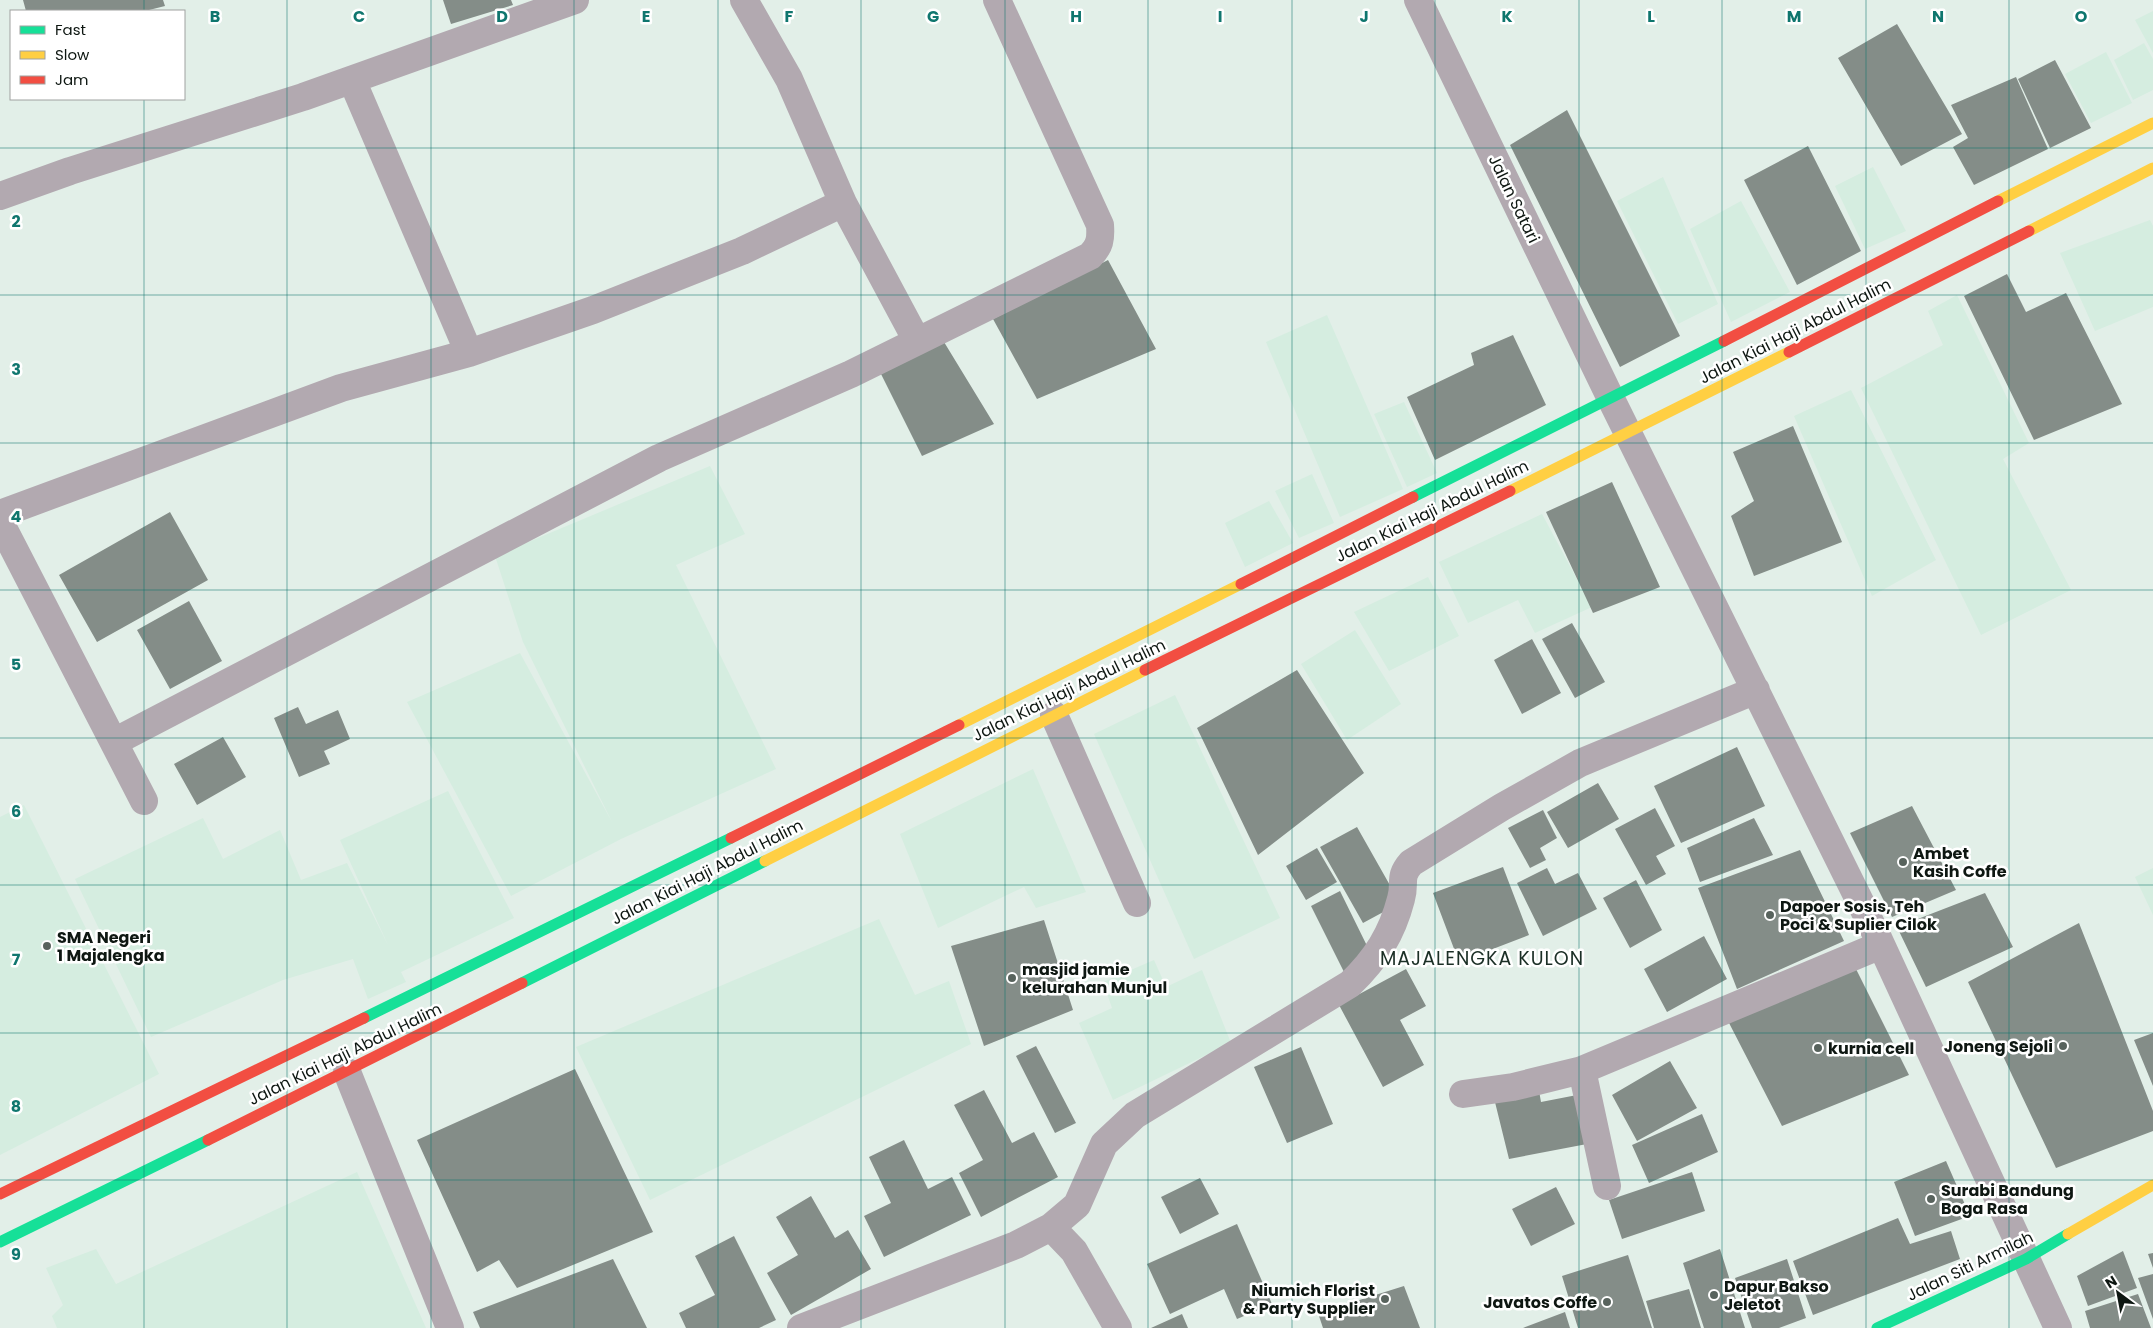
<svg xmlns="http://www.w3.org/2000/svg" width="2153" height="1328" viewBox="0 0 2153 1328" font-family="Poppins,sans-serif">
<style>
.built{fill:#d5ede0}
.building{fill:#848d88}
.lines{fill:none;stroke-linecap:round;stroke-linejoin:round}
.street{stroke:#b2a9b0;stroke-width:28}
.fast{stroke:#16e098;stroke-width:11}
.slow{stroke:#ffcf43;stroke-width:11}
.jam{stroke:#f24e42;stroke-width:11}
.grid{fill:none;stroke:#0f766e;stroke-width:1;stroke-opacity:0.55}
.poi-dot{fill:#58635d;stroke:#fff;stroke-width:2}
.labels{text-anchor:middle;dominant-baseline:central;stroke-width:5;stroke-linejoin:round;paint-order:stroke}
.street-label{font-size:16px;fill:#0e1712;stroke:#fff}
.poi-label{font-size:16px;font-weight:bold;fill:#0e1712;stroke:#fff;text-anchor:start}
.quarter-label{font-size:19px;letter-spacing:1px;fill:#1b2f26;stroke:#fff}
.grid-label{font-size:16px;text-anchor:middle;font-weight:bold;fill:#0f766e;stroke:#fff;stroke-width:5;stroke-linejoin:round;paint-order:stroke}
</style>
<rect width="100%" height="100%" fill="#e2efe8"/>
<path class="built" d="M2153,11V53L2135,20Z
M2144,43L2153,59V90L2133,100L2114,60Z
M2106,52L2132,103L2091,123L2065,74Z
M1873,167L1906,231L1865,249L1835,186Z
M1663,177L1718,304L1678,324L1617,201Z
M1741,201L1790,292L1731,322L1690,229Z
M2150,220L2153,226V307L2095,331L2060,253Z
M1957,295L2029,443L2003,459L2071,590L1981,635L1861,388L1943,345L1928,311Z
M1327,315L1403,489L1340,517L1266,342Z
M1851,390L1936,560L1872,596L1794,416Z
M1404,402L1437,473L1407,487L1374,414Z
M710,466L745,534L676,565L776,769L621,839L511,896L407,702L520,653L612,822L523,642L495,556Z
M1312,474L1334,523L1299,538L1275,491Z
M1269,501L1293,543L1245,567L1225,523Z
M1542,514L1592,607L1535,633L1518,600L1468,623L1439,562Z
M1428,577L1459,636L1389,671L1354,612Z
M1355,630L1401,704L1347,740L1301,664Z
M1175,695L1280,918L1194,959L1094,734Z
M1033,769L1086,892L1036,908L1024,887L938,928L900,834Z
M448,791L514,918L401,972L406,982L368,999L353,959L283,980L151,1037L75,879L203,818L223,859L280,830L301,880L347,863L388,945L340,840Z
M24,805L159,1074L0,1155V817Z
M2153,868V915L2135,877Z
M879,919L915,995L949,981L971,1044L650,1200L576,1047Z
M1154,960L1166,987L1202,970L1231,1043L1113,1100L1079,1023L1112,1008L1103,982Z
M357,1172L426,1328H57L52,1316L63,1305L46,1268L96,1249L116,1284Z"/>
<path class="building" d="M23,0H163L165,6L145,11H26Z
M443,0H511L513,5L451,24Z
M1897,24L1962,134L1901,166L1838,58Z
M2055,60L2091,128L2050,148L2018,79Z
M2016,77L2048,149L1974,185L1953,147L1968,138L1951,105Z
M1567,110L1680,336L1620,367L1510,145Z
M1808,146L1861,251L1797,285L1744,180Z
M1108,260L1156,349L1037,399L993,319Z
M2007,274L2026,312L2066,293L2122,404L2034,440L1964,296Z
M1513,335L1546,405L1435,460L1407,397L1474,365L1471,353Z
M944,342L994,424L922,456L881,374Z
M1793,426L1842,542L1754,576L1731,516L1754,501L1733,452Z
M1612,482L1660,587L1593,613L1546,512Z
M170,512L208,580L97,642L59,575Z
M189,601L222,661L170,689L137,630Z
M1572,623L1605,682L1575,698L1542,639Z
M1532,639L1561,693L1522,714L1494,660Z
M1297,670L1364,773L1258,855L1197,728Z
M298,707L306,724L338,710L350,739L324,751L330,764L299,777L274,718Z
M223,737L246,777L197,805L174,764Z
M1737,747L1765,806L1681,843L1654,786Z
M1598,783L1619,819L1568,848L1547,812Z
M1912,806L1956,890L1892,917L1850,833Z
M1655,808L1675,846L1656,856L1666,874L1646,885L1615,829Z
M1543,810L1557,838L1540,848L1546,860L1530,868L1508,828Z
M1754,818L1773,855L1700,882L1687,848Z
M1357,827L1400,903L1363,923L1320,847Z
M1317,848L1337,882L1306,900L1286,866Z
M1800,850L1844,941L1737,989L1698,888Z
M1503,867L1529,935L1459,962L1433,893Z
M1547,868L1555,884L1578,873L1597,909L1543,936L1517,883Z
M1636,880L1662,930L1630,948L1603,898Z
M1340,891L1373,958L1344,972L1311,906Z
M1985,893L2013,947L1926,987L1897,927Z
M1044,920L1073,1010L984,1046L951,946Z
M2079,923L2153,1111V1131L2056,1168L1968,982Z
M1704,936L1727,979L1667,1012L1644,969Z
M1855,967L1909,1075L1782,1126L1728,1021Z
M1406,969L1426,1006L1400,1020L1424,1065L1383,1087L1339,1005Z
M2153,1033V1086L2134,1040Z
M1036,1046L1076,1123L1055,1133L1016,1056Z
M1301,1047L1333,1124L1287,1143L1254,1067Z
M1670,1061L1697,1108L1637,1141L1612,1095Z
M575,1069L653,1232L517,1288L499,1260L477,1272L417,1140Z
M1538,1085L1541,1102L1577,1095L1587,1144L1509,1159L1493,1094Z
M984,1090L1012,1143L1034,1132L1058,1177L981,1217L959,1173L983,1160L954,1105Z
M1702,1114L1718,1152L1649,1183L1632,1145Z
M904,1140L928,1189L952,1177L971,1215L884,1257L864,1216L891,1203L869,1157Z
M1946,1161L1970,1216L1915,1236L1894,1182Z
M1692,1172L1705,1211L1622,1239L1609,1200Z
M1200,1178L1219,1214L1180,1234L1161,1197Z
M1556,1187L1575,1224L1531,1246L1512,1209Z
M811,1196L835,1238L848,1230L871,1269L791,1315L767,1273L798,1255L776,1217Z
M1898,1218L1910,1244L1951,1231L1960,1259L1813,1315L1793,1261Z
M1237,1224L1272,1304L1237,1319L1224,1289L1170,1314L1147,1264Z
M734,1236L776,1320L759,1328H686L679,1313L715,1295L695,1256Z
M1720,1249L1745,1328H1704L1683,1263Z
M2123,1251L2137,1288L2088,1306L2077,1276Z
M2153,1253V1268L2148,1254Z
M1628,1255L1652,1328H1578L1562,1276Z
M613,1259L647,1328H480L473,1312Z
M1787,1259L1806,1318L1779,1328H1752L1735,1278Z
M2153,1274V1319L2138,1278Z
M1404,1286L1420,1328H1323L1318,1313Z
M1689,1289L1701,1328H1654L1646,1301Z
M2138,1294L2151,1328H2090L2085,1311Z
M1565,1312L1570,1328H1523Z
M1182,1314L1188,1328H1151Z"/>
<g class="lines">
<path class="street" d="M744,0L789,79L843,203L917,341
M1418,0L1611,399L1879,940L2058,1328
M352,80L469,353
M0,196L70,171L303,97L575,0
M0,514L341,388L469,353L593,310L742,251L843,203
M0,522L144,801
M1054,715L1137,903
M114,742L659,458L851,374L1090,256C1100,246 1101,239 1100,225L997,0
M1582,1070L1607,1186
M347,1072L450,1328
M1463,1094L1513,1087L1582,1070L1881,945
M1051,1227L1074,1251L1118,1328
M801,1328L1016,1245L1051,1227L1077,1205L1104,1144L1135,1115L1350,984C1376,959 1392,934 1401,899C1406,882 1398,878 1411,863L1502,807L1580,763L1756,690"/>
<path class="fast" d="M1413,497L1724,341
M522,983L765,861
M364,1018L731,838
M0,1242L208,1140
M1877,1328L2026,1259L2068,1234"/>
<path class="slow" d="M1998,201L2153,123
M2029,231L2153,168
M1510,491L1789,352
M959,725L1241,584
M765,861L1145,670
M2068,1234L2153,1185"/>
<path class="jam" d="M1724,341L1998,201
M1789,352L2029,231
M1241,584L1413,497
M1145,670L1510,491
M731,838L959,725
M208,1140L522,983
M0,1194L364,1018"/>
</g>
<path class="grid" d="M144,0V11M287,0V1328M431,0V1328M574,0V1328M718,0V1328M861,0V1328M1005,0V1328M1148,0V1328M1292,0V1328M1435,0V1328M1579,0V1328M1722,0V1328M1866,0V1328M2009,0V1328M144,99V1328M0,148H2153M0,295H2153M0,443H2153M0,590H2153M0,738H2153M0,885H2153M0,1033H2153M0,1180H2153"/>
<g class="poi-dot">
<circle cx="1903" cy="862" r="5"/>
<circle cx="1770" cy="915" r="5"/>
<circle cx="47" cy="946" r="5"/>
<circle cx="1012" cy="978" r="5"/>
<circle cx="2063" cy="1046" r="5"/>
<circle cx="1818" cy="1048" r="5"/>
<circle cx="1931" cy="1199" r="5"/>
<circle cx="1714" cy="1295" r="5"/>
<circle cx="1385" cy="1299" r="5"/>
<circle cx="1607" cy="1302" r="5"/>
</g>
<g class="labels">
<g class="street-label">
<text transform="translate(1514 199) rotate(64)">Jalan Satari</text>
<text transform="translate(1795 331) rotate(-27)">Jalan Kiai Haji Abdul Halim</text>
<text transform="translate(1432 511) rotate(-26)">Jalan Kiai Haji Abdul Halim</text>
<text transform="translate(1069 690) rotate(-26)">Jalan Kiai Haji Abdul Halim</text>
<text transform="translate(707 872) rotate(-27)">Jalan Kiai Haji Abdul Halim</text>
<text transform="translate(345 1054) rotate(-26)">Jalan Kiai Haji Abdul Halim</text>
<text transform="translate(1970 1266) rotate(-26)">Jalan Siti Armilah</text>
</g>
<g class="poi-label">
<text x="1913" y="853">Ambet<tspan x="1913" dy="18">Kasih Coffe</tspan></text>
<text x="1780" y="906">Dapoer Sosis, Teh<tspan x="1780" dy="18">Poci &amp; Suplier Cilok</tspan></text>
<text x="57" y="937">SMA Negeri<tspan x="57" dy="18">1 Majalengka</tspan></text>
<text x="1022" y="969">masjid jamie<tspan x="1022" dy="18">kelurahan Munjul</tspan></text>
<text x="2053" y="1046" text-anchor="end">Joneng Sejoli</text>
<text x="1828" y="1048">kurnia cell</text>
<text x="1941" y="1190">Surabi Bandung<tspan x="1941" dy="18">Boga Rasa</tspan></text>
<text x="1724" y="1286">Dapur Bakso<tspan x="1724" dy="18">Jeletot</tspan></text>
<text x="1375" y="1290" text-anchor="end">Niumich Florist<tspan x="1375" dy="18">&amp; Party Supplier</tspan></text>
<text x="1597" y="1302" text-anchor="end">Javatos Coffe</text>
</g>
<g class="quarter-label">
<text x="1482" y="958">MAJALENGKA KULON</text>
</g>
</g>
<g class="grid-label">
<text x="215" y="22">B</text>
<text x="359" y="22">C</text>
<text x="502" y="22">D</text>
<text x="646" y="22">E</text>
<text x="789" y="22">F</text>
<text x="933" y="22">G</text>
<text x="1076" y="22">H</text>
<text x="1220" y="22">I</text>
<text x="1364" y="22">J</text>
<text x="1507" y="22">K</text>
<text x="1651" y="22">L</text>
<text x="1794" y="22">M</text>
<text x="1938" y="22">N</text>
<text x="2081" y="22">O</text>
<text x="16" y="227">2</text>
<text x="16" y="375">3</text>
<text x="16" y="522">4</text>
<text x="16" y="670">5</text>
<text x="16" y="817">6</text>
<text x="16" y="965">7</text>
<text x="16" y="1112">8</text>
<text x="16" y="1260">9</text>
</g>
<rect x="10" y="10" width="175" height="90" fill="#ffffff" stroke="#9fa2a0"/>
<rect x="20" y="26" width="25" height="8" fill="#16e098" stroke="#9fa2a0"/>
<text x="55" y="35" font-size="15" fill="#0e1712">Fast</text>
<rect x="20" y="51" width="25" height="8" fill="#ffcf43" stroke="#9fa2a0"/>
<text x="55" y="60" font-size="15" fill="#0e1712">Slow</text>
<rect x="20" y="76" width="25" height="8" fill="#f24e42" stroke="#9fa2a0"/>
<text x="55" y="85" font-size="15" fill="#0e1712">Jam</text>
<g transform="translate(2118 1293) rotate(328)" stroke="#ffffff" stroke-width="4" paint-order="stroke">
<path d="M0-4L9 19L0 12L-9 19Z" fill="#0e1712"/>
<text y="-8" font-size="14" font-weight="bold" text-anchor="middle" fill="#0e1712">N</text>
</g>
</svg>
